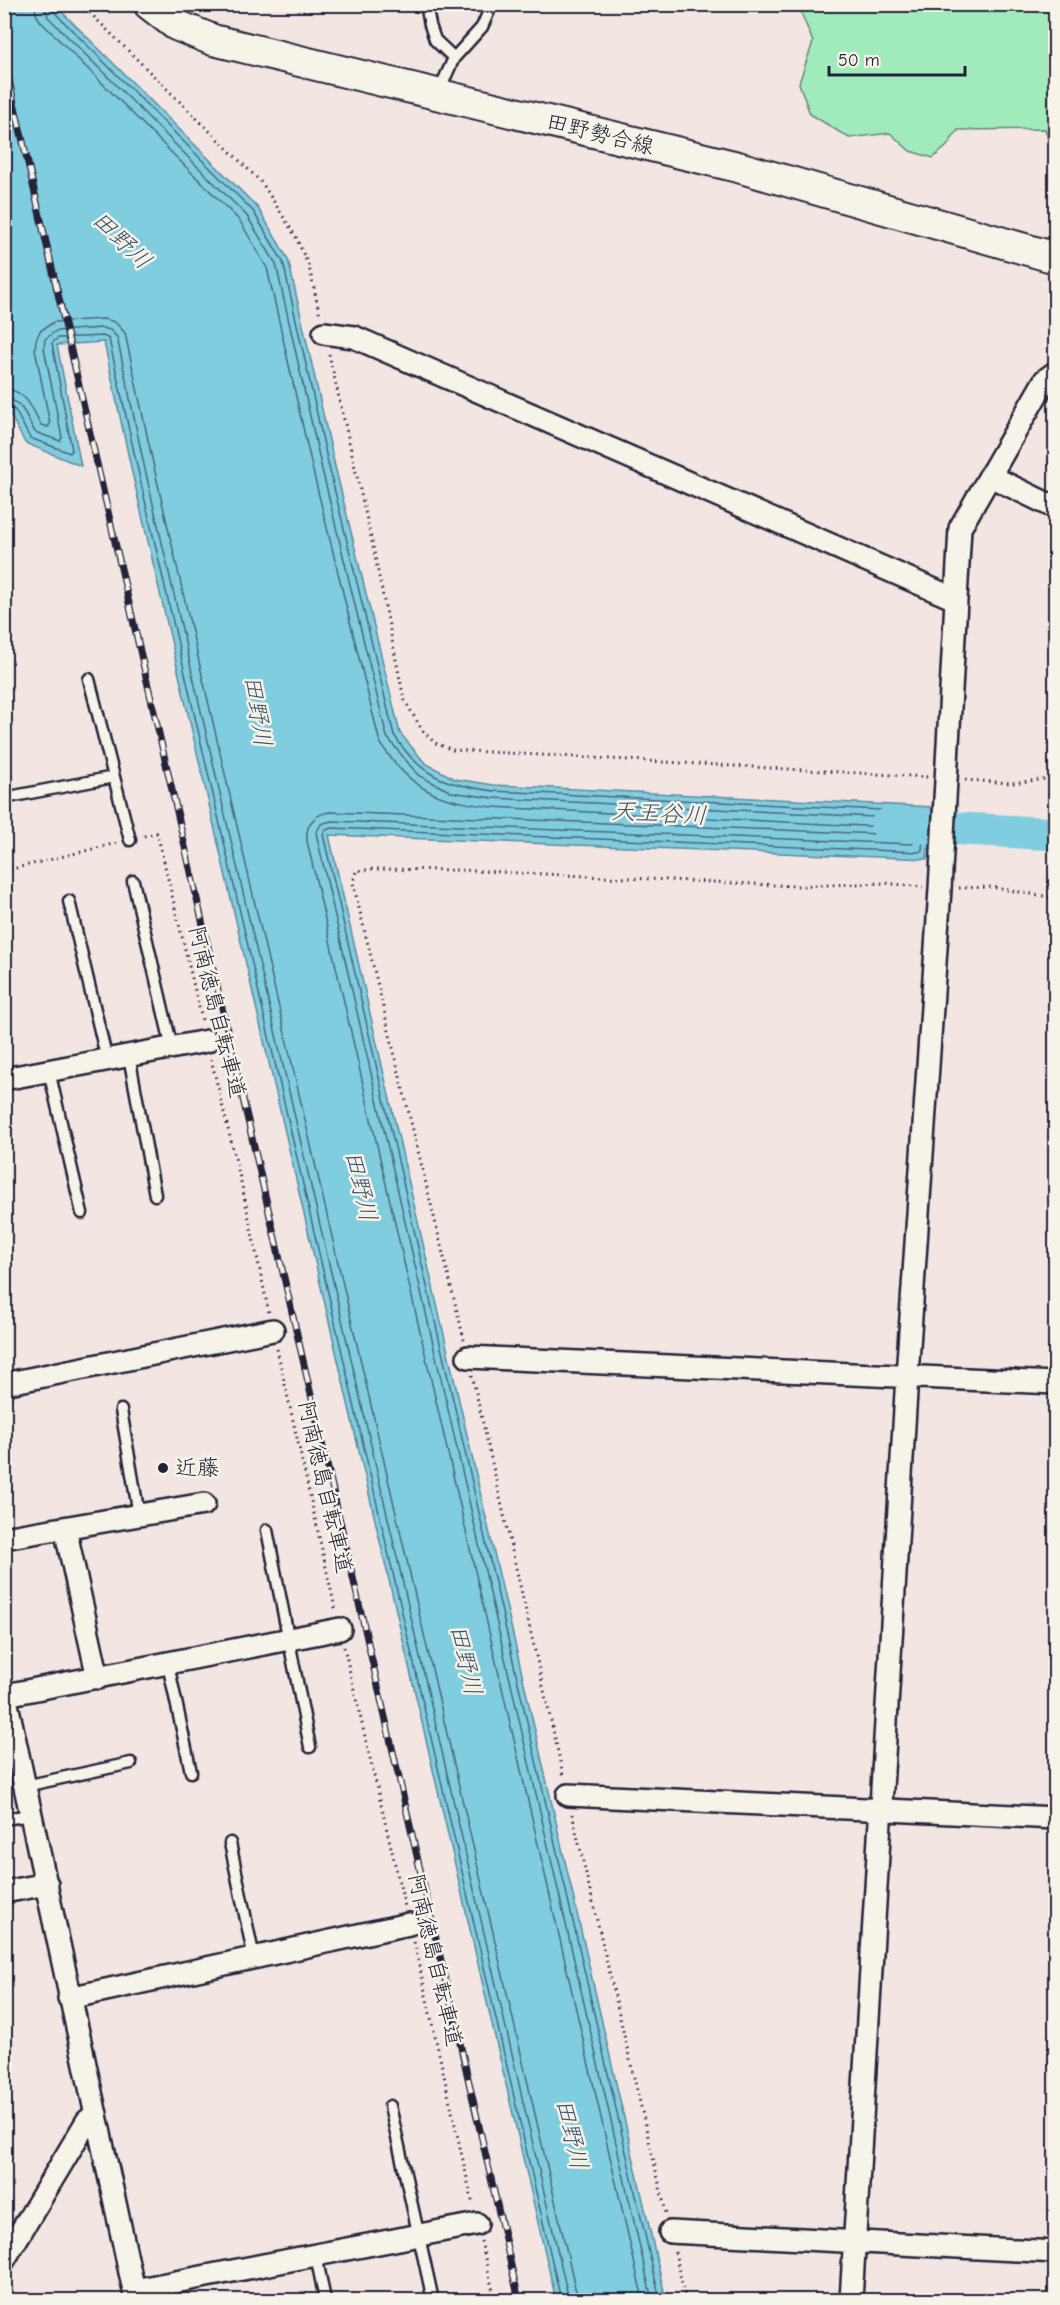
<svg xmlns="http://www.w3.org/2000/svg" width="1060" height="2305" viewBox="0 0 1060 2305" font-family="'Comic Neue','Klee One',sans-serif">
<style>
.green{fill:#a1ebba;stroke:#62867a;stroke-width:1.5}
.water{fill:#81cde0;stroke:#5b899e;stroke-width:1.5}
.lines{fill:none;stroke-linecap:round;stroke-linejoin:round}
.shore{stroke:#48667d;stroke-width:1.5}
.river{stroke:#81cde0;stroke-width:33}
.lane-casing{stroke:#22223b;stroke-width:15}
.street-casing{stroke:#22223b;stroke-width:26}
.secondary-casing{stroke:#22223b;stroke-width:34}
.path{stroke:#22223b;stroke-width:3;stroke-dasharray:1.5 4.5;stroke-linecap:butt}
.lane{stroke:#f7f3e8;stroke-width:10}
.street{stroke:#f7f3e8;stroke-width:21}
.secondary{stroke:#f7f3e8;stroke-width:30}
.rail-casing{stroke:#22223b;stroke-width:7}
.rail{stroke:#f7f3e8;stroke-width:4.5;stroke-dasharray:14;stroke-linecap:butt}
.poi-dot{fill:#22223b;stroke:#f7f3e8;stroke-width:2}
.labels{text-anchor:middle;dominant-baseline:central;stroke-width:5;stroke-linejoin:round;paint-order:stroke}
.street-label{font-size:22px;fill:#22223b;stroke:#f7f3e8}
.poi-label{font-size:22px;fill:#22223b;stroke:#f7f3e8;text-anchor:start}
.water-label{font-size:24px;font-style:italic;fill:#3e556d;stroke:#f7f3e8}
</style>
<rect width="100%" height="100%" fill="#f3e6e2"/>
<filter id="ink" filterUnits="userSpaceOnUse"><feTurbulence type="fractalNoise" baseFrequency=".0167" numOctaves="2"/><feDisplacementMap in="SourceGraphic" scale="12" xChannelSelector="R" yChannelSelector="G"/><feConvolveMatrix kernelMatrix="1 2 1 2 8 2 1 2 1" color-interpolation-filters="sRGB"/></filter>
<g filter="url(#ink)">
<path class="green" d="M798,5H1055V163L1045,129L958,130L947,146L933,158L910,151L890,133L849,138L810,114L799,83L813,42Z"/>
<path class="water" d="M5,5H55L258,208L288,259L334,462L400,733L425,763L455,779L494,785L932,807L927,859L329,835L666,2300H556L131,468L104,342L57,345L81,466L25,443L10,414L5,410Z"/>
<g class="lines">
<path class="shore" d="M35,4L36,14L41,22L240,221L267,268L312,467L379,739C382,748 389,755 395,763C423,797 450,801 492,807L904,828L907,830L904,835L330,812C314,814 305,825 307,841L643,2300
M44,4L48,17L247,216L276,264L321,465L387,737L418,775L451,792L493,798L914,819L917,821L915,842L912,844L331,821L321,824L316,833L652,2300
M51,4L53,11L253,211L283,262L328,463L394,735C421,778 446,784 494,791L922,812L925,814L922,850L919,852L331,828L326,830L323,834L660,2300
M4,389C26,390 32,408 41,425L48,427L50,424L35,349L36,340L40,331L54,322L103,319L115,322L125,333L153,463L578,2300
M4,398C23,400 27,419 35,432L60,441L62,438L44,348L45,339L56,331L102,328L110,330L117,337L144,465L569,2300
M4,406L15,410L30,438L70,453L72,450L52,343L58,338L103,336L109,339L137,466L561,2300"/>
<path class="river" d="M887,825L1056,834"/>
<g class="lane-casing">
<path id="lane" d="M426,4L430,25L435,40L454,58L438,93
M454,58L482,27L492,4
M89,679L114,777
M4,798L114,777L130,840
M133,881L172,1048
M69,901L107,1060
M129,1056L155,1195
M49,1071L82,1213
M121,1410L139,1515
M267,1530L310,1747
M168,1664L191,1772
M25,1786L131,1763
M4,1819L31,1815
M230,1843L254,1958
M390,2106L433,2300
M316,2255L325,2300"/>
</g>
<g class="street-casing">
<path id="street" d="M324,333L354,337L955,599
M990,476L1056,508
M4,1079L207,1041
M468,1357L1056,1383
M4,1384L273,1330
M65,1528L98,1678
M4,1538L204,1504
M4,1690L136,2300
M6,1695L340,1629
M568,1795L1056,1818
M4,1892L47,1884
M69,1998L409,1924
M670,2232L1056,2252
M4,2260L87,2121L96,2114
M134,2290L477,2224
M851,2300L907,1376L940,889L960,528L1045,380L1056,372"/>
</g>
<g class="secondary-casing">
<path id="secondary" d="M149,4L176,25L213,40L738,167L1056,258"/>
</g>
<path class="path" d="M81,4L262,183L296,237L309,267L320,315
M329,354L372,542L404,699L422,730L435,743L453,750L928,777
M965,780L1012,783L1056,778
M144,836L157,833L203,1024
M4,871L117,843
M959,888L991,887L1056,898
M211,1059L242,1186L269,1313
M464,1340L353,883L356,871L373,869L460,870L796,886L885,883L923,887
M277,1349L336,1612
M472,1375L564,1778
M344,1647L405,1907
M572,1814L666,2213
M414,1942L473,2205
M481,2241L495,2300
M675,2252L686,2300"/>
<use href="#lane" class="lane"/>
<use href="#street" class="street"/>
<use href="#secondary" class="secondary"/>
<g class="rail-casing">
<path id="rail" d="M4,59L519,2300"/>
</g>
<use href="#rail" class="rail"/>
</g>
</g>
<circle class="poi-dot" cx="163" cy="1468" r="6"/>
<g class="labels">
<g class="street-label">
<text transform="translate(600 134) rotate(14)">田野勢合線</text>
<text transform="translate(217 1012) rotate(76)">阿南徳島自転車道</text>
<text transform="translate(325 1487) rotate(77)">阿南徳島自転車道</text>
<text transform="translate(435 1960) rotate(77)">阿南徳島自転車道</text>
</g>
<g class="poi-label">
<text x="175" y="1468">近藤</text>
</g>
<g class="water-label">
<text transform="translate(122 240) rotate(44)">田野川</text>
<text transform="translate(258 711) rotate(81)">田野川</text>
<text transform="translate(659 813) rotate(3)">天王谷川</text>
<text transform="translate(361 1186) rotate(77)">田野川</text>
<text transform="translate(466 1660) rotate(77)">田野川</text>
<text transform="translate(572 2134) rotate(77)">田野川</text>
</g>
</g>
<rect width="1060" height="2305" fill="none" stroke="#f7f3e8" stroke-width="24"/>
<rect x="12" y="12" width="1036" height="2281" fill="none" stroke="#22223b" stroke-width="2" filter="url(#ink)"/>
<path d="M829 66v9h136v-9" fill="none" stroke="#22223b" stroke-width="3"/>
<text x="838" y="66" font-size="18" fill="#22223b" stroke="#f7f3e8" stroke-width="4.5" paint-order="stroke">50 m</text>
</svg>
